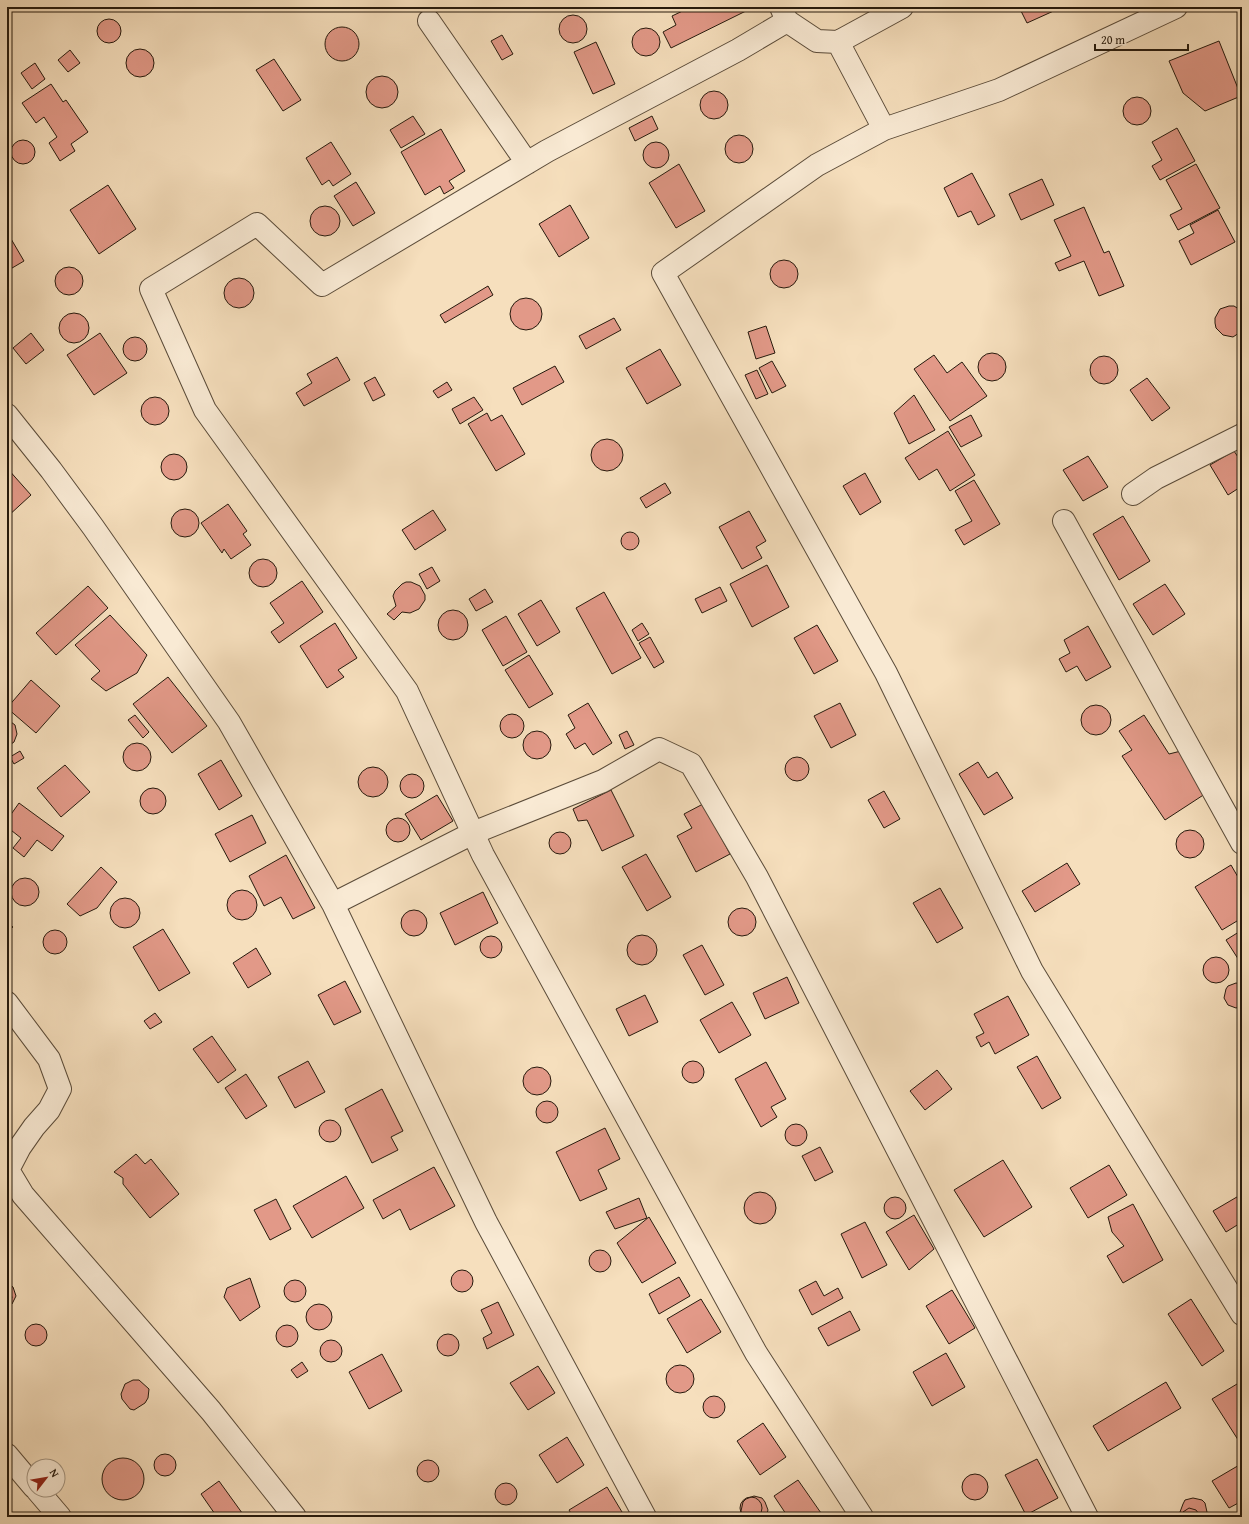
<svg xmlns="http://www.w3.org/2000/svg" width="1249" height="1524" viewBox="0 0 1249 1524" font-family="'Gentium Book Plus',serif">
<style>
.building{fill:#e29988;stroke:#261a0d}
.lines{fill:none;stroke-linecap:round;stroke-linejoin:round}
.minor-casing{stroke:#5a4b39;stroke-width:24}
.minor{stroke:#f9ead4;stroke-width:22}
</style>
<rect width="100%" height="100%" fill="#f6dfbd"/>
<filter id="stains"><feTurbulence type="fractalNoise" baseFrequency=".005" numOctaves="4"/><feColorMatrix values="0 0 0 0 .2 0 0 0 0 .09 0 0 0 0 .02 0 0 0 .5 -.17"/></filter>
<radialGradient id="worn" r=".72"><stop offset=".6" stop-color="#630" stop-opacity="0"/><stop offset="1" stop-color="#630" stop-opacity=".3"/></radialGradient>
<path class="building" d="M691,7H754L671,48L663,32L676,25L672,16Z
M1019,7H1057L1058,9L1027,23Z
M559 29a14 14 0 1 1 28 0a14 14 0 1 1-28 0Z
M97 31a12 12 0 1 1 24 0a12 12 0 1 1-24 0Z
M325 44a17 17 0 1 1 34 0a17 17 0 1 1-34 0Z
M632 42a14 14 0 1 1 28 0a14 14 0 1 1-28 0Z
M502,35L513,54L502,60L491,41Z
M1219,41L1241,96L1205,111L1183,93L1169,61Z
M596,42L615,84L593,94L574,52Z
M126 63a14 14 0 1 1 28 0a14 14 0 1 1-28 0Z
M70,50L80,63L68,72L58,60Z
M274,59L301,100L283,111L256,70Z
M35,63L45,79L32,89L21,73Z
M366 92a16 16 0 1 1 32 0a16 16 0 1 1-32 0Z
M51,84L63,102L66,100L88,132L71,144L75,151L60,161L49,143L57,137L44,117L36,123L22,103Z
M700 105a14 14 0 1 1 28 0a14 14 0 1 1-28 0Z
M1123 111a14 14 0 1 1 28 0a14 14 0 1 1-28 0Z
M413,116L425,134L401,148L390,130Z
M652,116L658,129L635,141L629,128Z
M1177,128L1195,161L1160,180L1152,166L1162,160L1152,142Z
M441,129L465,171L449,181L454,188L444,194L440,186L425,195L401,152Z
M725 149a14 14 0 1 1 28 0a14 14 0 1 1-28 0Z
M11 152a12 12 0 1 1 24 0a12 12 0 1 1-24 0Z
M331,142L351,174L333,186L329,180L322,185L306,158Z
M643 155a13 13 0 1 1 26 0a13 13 0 1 1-26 0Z
M679,164L705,211L676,228L649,183Z
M1196,164L1220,208L1178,230L1170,215L1182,209L1166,180Z
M972,173L995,216L978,225L971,211L958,217L944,188Z
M1042,179L1054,205L1021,220L1009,194Z
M356,182L375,213L353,226L334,196Z
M108,185L136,229L99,254L70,210Z
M570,205L589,238L559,257L539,224Z
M310 221a15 15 0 1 1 30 0a15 15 0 1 1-30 0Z
M1084,207L1104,253L1109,251L1124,286L1099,296L1084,261L1059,271L1055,263L1071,256L1054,220Z
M1218,210L1235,242L1191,265L1179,241L1194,233L1190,225Z
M7,232L24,261L7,271Z
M770 274a14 14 0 1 1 28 0a14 14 0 1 1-28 0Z
M55 281a14 14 0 1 1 28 0a14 14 0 1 1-28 0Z
M224 293a15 15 0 1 1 30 0a15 15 0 1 1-30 0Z
M488,286L493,295L445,323L440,315Z
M510 314a16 16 0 1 1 32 0a16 16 0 1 1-32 0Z
M1229,306H1234L1242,311V331L1233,337L1223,335L1216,328L1215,323V318L1220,309Z
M59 328a15 15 0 1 1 30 0a15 15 0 1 1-30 0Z
M614,318L621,330L586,349L579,336Z
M766,326L775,353L756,359L748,332Z
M31,333L44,350L26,364L13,348Z
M100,333L127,373L94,395L67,355Z
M123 349a12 12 0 1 1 24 0a12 12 0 1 1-24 0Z
M660,349L681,385L647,404L626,368Z
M978 367a14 14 0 1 1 28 0a14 14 0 1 1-28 0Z
M934,355L947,373L962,362L987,396L950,421L914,369Z
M1090 370a14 14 0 1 1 28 0a14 14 0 1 1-28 0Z
M337,357L350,380L304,406L296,393L312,383L307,374Z
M772,361L786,386L772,393L759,368Z
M555,366L564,382L522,405L513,388Z
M757,370L768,394L756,399L745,375Z
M375,377L385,395L373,401L364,383Z
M1147,378L1170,408L1152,421L1130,390Z
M447,382L452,390L438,398L433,391Z
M914,395L935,430L909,444L894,413Z
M474,397L483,410L460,424L452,409Z
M141 411a14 14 0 1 1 28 0a14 14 0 1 1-28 0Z
M487,413L491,421L502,415L525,454L496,471L468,424Z
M971,415L982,436L961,447L949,427Z
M948,431L975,475L950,491L937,469L919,480L905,458Z
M591 455a16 16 0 1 1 32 0a16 16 0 1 1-32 0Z
M1234,451L1242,463V486L1228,495L1210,465Z
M161 467a13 13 0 1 1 26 0a13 13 0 1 1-26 0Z
M1088,456L1108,487L1083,501L1063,470Z
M7,468L31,495L7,517Z
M865,473L881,502L860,515L843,486Z
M974,480L1000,524L964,545L955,530L972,521L955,491Z
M665,483L671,493L646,508L640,498Z
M228,504L247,531L243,534L251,545L231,559L224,549L222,553L201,523Z
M171 523a14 14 0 1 1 28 0a14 14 0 1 1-28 0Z
M433,510L446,530L415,550L402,530Z
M749,511L766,541L756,547L762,558L742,569L719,527Z
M1123,516L1150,561L1119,580L1093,534Z
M621 541a9 9 0 1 1 18 0a9 9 0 1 1-18 0Z
M249 573a14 14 0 1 1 28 0a14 14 0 1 1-28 0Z
M767,565L789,607L752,627L730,584Z
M432,567L440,581L427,589L419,574Z
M302,581L323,612L279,643L271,632L284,623L270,603Z
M406,582H411L420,586L425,595V600L419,609L410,613L402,612L394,620L387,614L396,606L393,596L395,591L402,584Z
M1165,584L1185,614L1153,635L1133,604Z
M88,586L108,608L56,655L36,633Z
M720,587L727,601L702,613L695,599Z
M485,589L493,602L476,611L469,599Z
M604,592L641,658L612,674L576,608Z
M541,600L560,632L537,646L518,614Z
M438 625a15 15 0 1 1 30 0a15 15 0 1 1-30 0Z
M110,615L147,655L137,673L106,691L91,679L100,671L75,645Z
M506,616L527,652L503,666L482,630Z
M335,623L357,658L338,670L344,677L327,688L300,646Z
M642,623L649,634L638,641L632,630Z
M817,625L838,661L814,674L794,638Z
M1088,626L1111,667L1086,681L1077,666L1066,672L1059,659L1070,653L1064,640Z
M650,637L664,662L654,668L639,643Z
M529,655L553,694L529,708L505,670Z
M168,677L207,726L172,753L133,704Z
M31,680L60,706L36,733L7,708Z
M588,703L612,743L593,755L585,743L575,749L566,734L575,728L568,715Z
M840,703L856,735L831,748L814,716Z
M1081 720a15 15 0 1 1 30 0a15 15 0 1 1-30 0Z
M500 726a12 12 0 1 1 24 0a12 12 0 1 1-24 0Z
M135,715L149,732L143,738L128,720Z
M1144,715L1169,754L1181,751L1208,792L1165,820L1122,756L1132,750L1119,731Z
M7,719L15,725L17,734L14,742L7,747Z
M627,731L634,745L625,749L619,735Z
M523 745a14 14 0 1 1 28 0a14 14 0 1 1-28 0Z
M123 757a14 14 0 1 1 28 0a14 14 0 1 1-28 0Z
M20,751L24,758L14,764L10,757Z
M785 769a12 12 0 1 1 24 0a12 12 0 1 1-24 0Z
M221,760L242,796L219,810L198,774Z
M978,762L988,778L997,772L1013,798L984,815L959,774Z
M65,765L90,792L61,817L37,788Z
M358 782a15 15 0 1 1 30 0a15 15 0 1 1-30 0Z
M400 786a12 12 0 1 1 24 0a12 12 0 1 1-24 0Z
M140 801a13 13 0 1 1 26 0a13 13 0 1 1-26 0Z
M611,790L634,836L602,851L587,820L578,821L573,809Z
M884,791L900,819L884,828L868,800Z
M437,795L453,821L421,840L405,814Z
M19,803L64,836L52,851L37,840L24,857L13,848L21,838L7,827V820Z
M703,804L730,854L696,872L677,836L692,828L684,814Z
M252,815L266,843L230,862L215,834Z
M386 830a12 12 0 1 1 24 0a12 12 0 1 1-24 0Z
M1176 844a14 14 0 1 1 28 0a14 14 0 1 1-28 0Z
M549 843a11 11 0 1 1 22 0a11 11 0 1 1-22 0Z
M646,854L671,897L647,911L622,867Z
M286,855L315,908L293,919L281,897L264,906L249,876Z
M1067,863L1080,884L1035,912L1022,891Z
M1231,865L1242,884V918L1222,930L1195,887Z
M101,867L117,882L97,908L80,916L67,904Z
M11 892a14 14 0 1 1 28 0a14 14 0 1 1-28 0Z
M940,888L963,928L937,943L913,903Z
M227 905a15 15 0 1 1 30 0a15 15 0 1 1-30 0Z
M483,892L498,923L455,945L440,913Z
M110 913a15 15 0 1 1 30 0a15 15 0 1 1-30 0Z
M728 922a14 14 0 1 1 28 0a14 14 0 1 1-28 0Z
M401 923a13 13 0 1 1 26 0a13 13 0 1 1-26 0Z
M7,922L13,927L7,932Z
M163,929L190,973L159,991L133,947Z
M43 942a12 12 0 1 1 24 0a12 12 0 1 1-24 0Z
M1242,930V965L1226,940Z
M627 950a15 15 0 1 1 30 0a15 15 0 1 1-30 0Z
M480 947a11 11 0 1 1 22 0a11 11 0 1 1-22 0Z
M702,945L724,985L705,995L683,955Z
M256,948L271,974L248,988L233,963Z
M1203 970a13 13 0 1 1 26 0a13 13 0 1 1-26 0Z
M787,977L799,1003L765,1019L753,993Z
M345,981L361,1012L334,1025L318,995Z
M1236,983L1242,984V1006L1236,1008L1228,1005L1224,998L1226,989L1228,986Z
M645,995L658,1022L629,1036L616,1009Z
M1008,996L1029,1035L995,1054L989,1042L981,1047L976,1037L984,1033L974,1014Z
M732,1002L751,1035L719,1053L700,1020Z
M155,1013L162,1022L150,1029L144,1021Z
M212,1036L236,1070L218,1083L193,1049Z
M1037,1056L1061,1098L1042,1109L1017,1067Z
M308,1061L325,1092L295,1108L278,1077Z
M682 1072a11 11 0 1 1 22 0a11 11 0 1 1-22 0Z
M766,1062L786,1099L771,1107L777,1117L761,1127L735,1079Z
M523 1081a14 14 0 1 1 28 0a14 14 0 1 1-28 0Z
M937,1070L952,1089L925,1110L910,1091Z
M246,1074L267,1106L246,1119L225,1088Z
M382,1089L403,1131L391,1137L398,1150L372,1163L345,1109Z
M536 1112a11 11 0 1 1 22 0a11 11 0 1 1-22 0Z
M319 1131a11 11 0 1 1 22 0a11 11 0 1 1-22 0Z
M785 1135a11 11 0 1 1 22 0a11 11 0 1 1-22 0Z
M605,1128L620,1159L598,1170L607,1189L580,1201L556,1152Z
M820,1147L833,1172L815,1181L802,1156Z
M136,1154L145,1164L151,1159L179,1194L150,1218L123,1184V1178L114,1172Z
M1003,1160L1032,1207L984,1237L954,1190Z
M1109,1165L1127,1195L1088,1218L1070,1188Z
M434,1167L455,1206L410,1230L400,1209L383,1219L373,1200Z
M346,1176L364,1208L312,1238L293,1206Z
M744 1208a16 16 0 1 1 32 0a16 16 0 1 1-32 0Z
M1242,1194V1222L1226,1232L1213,1211Z
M884 1208a11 11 0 1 1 22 0a11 11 0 1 1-22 0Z
M639,1198L647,1218L615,1229L606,1212Z
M276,1199L291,1229L270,1240L254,1210Z
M1133,1204L1163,1260L1123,1283L1107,1256L1124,1246L1112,1232L1108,1217Z
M914,1215L934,1249L909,1270L886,1232Z
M649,1217L676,1263L642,1283L617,1243Z
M865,1222L887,1265L862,1278L841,1234Z
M589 1261a11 11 0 1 1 22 0a11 11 0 1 1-22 0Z
M451 1281a11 11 0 1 1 22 0a11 11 0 1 1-22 0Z
M679,1277L690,1296L659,1314L649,1294Z
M250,1278L260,1307L240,1321L224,1297L227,1288Z
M284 1291a11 11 0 1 1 22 0a11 11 0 1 1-22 0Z
M816,1281L824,1296L838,1288L843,1298L812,1315L799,1290Z
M7,1283L13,1287L16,1296L12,1304L7,1308Z
M7,1289L12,1297L10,1304L7,1307Z
M952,1290L975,1328L949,1344L926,1306Z
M701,1299L721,1332L687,1353L667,1319Z
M1191,1299L1224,1351L1202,1366L1168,1314Z
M498,1302L514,1335L487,1349L483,1338L492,1333L481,1310Z
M306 1317a13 13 0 1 1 26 0a13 13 0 1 1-26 0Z
M850,1311L860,1330L828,1346L818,1328Z
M25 1335a11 11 0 1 1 22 0a11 11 0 1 1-22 0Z
M276 1336a11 11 0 1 1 22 0a11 11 0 1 1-22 0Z
M437 1345a11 11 0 1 1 22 0a11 11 0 1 1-22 0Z
M320 1351a11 11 0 1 1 22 0a11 11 0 1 1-22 0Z
M946,1353L965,1387L932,1406L913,1372Z
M382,1354L402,1391L369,1409L349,1372Z
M302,1362L308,1371L297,1378L291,1370Z
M666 1379a14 14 0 1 1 28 0a14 14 0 1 1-28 0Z
M538,1366L555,1393L528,1410L510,1383Z
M133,1380H139L149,1389L148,1398L145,1403L134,1410L130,1409L122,1399L121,1394L125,1384Z
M1242,1381V1446L1212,1399Z
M1166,1382L1181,1408L1108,1451L1093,1426Z
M703 1407a11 11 0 1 1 22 0a11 11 0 1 1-22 0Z
M763,1423L786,1457L760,1475L737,1441Z
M567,1437L584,1465L557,1483L539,1455Z
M154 1465a11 11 0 1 1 22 0a11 11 0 1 1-22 0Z
M102 1479a21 21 0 1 1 42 0a21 21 0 1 1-42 0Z
M1037,1459L1058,1498L1026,1515L1005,1475Z
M417 1471a11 11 0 1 1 22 0a11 11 0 1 1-22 0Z
M1241,1464L1242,1501L1229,1508L1212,1481Z
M962 1487a13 13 0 1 1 26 0a13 13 0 1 1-26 0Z
M798,1480L821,1513L815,1517H788L774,1496Z
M219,1481L245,1517H217L201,1494Z
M495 1494a11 11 0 1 1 22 0a11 11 0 1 1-22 0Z
M607,1487L625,1517H573L569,1510Z
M754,1496L762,1498L765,1502L768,1510L766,1517H743L742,1515L741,1511L743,1502L746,1499Z
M740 1508a11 11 0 1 1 22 0a11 11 0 1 1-22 0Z
M1193,1498L1202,1500L1205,1503L1207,1512L1206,1517H1182L1180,1512L1183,1504L1185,1500Z
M1189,1508L1196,1510L1201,1517H1180L1183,1512Z"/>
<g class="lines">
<g class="minor-casing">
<path id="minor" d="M781,7L787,21L738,50L547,151L322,285L257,224L151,289L205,410L407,691L483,855L756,1353L862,1517
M1176,7L999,90L884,129L817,165L663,273L886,673L1032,971L1242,1314
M429,21L527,163
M787,21L817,41L838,42L884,129
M838,42L902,7
M7,415L51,470L93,527L229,722L333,904L486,1222L645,1517
M1133,494L1156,478L1242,435
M1064,521L1242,843
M333,904L473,833L603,781L659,749L691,764L757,877L1087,1517
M7,1003L49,1059L60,1089L49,1110L34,1127L20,1147L8,1170L23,1195L211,1411L295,1517
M7,1455L34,1487
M37,1490L60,1517"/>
</g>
<use href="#minor" class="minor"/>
</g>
<rect width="1249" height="1524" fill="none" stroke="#f6dfbd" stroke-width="24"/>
<rect x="8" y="8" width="1233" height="1508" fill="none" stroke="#261a0d" stroke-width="2"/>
<rect x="12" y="12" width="1225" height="1500" fill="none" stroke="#261a0d"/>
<g transform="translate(46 1478) rotate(59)"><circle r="19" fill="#f9ead4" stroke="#a59784"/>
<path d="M0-3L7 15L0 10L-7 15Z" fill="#8f2418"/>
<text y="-6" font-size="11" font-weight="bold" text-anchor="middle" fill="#261a0d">N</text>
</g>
<path d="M1095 44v6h93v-6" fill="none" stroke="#261a0d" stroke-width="2"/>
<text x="1101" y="44" font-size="12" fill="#261a0d" stroke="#f9ead4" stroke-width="3" paint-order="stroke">20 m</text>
<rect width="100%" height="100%" filter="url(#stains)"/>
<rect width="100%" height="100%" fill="url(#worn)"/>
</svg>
